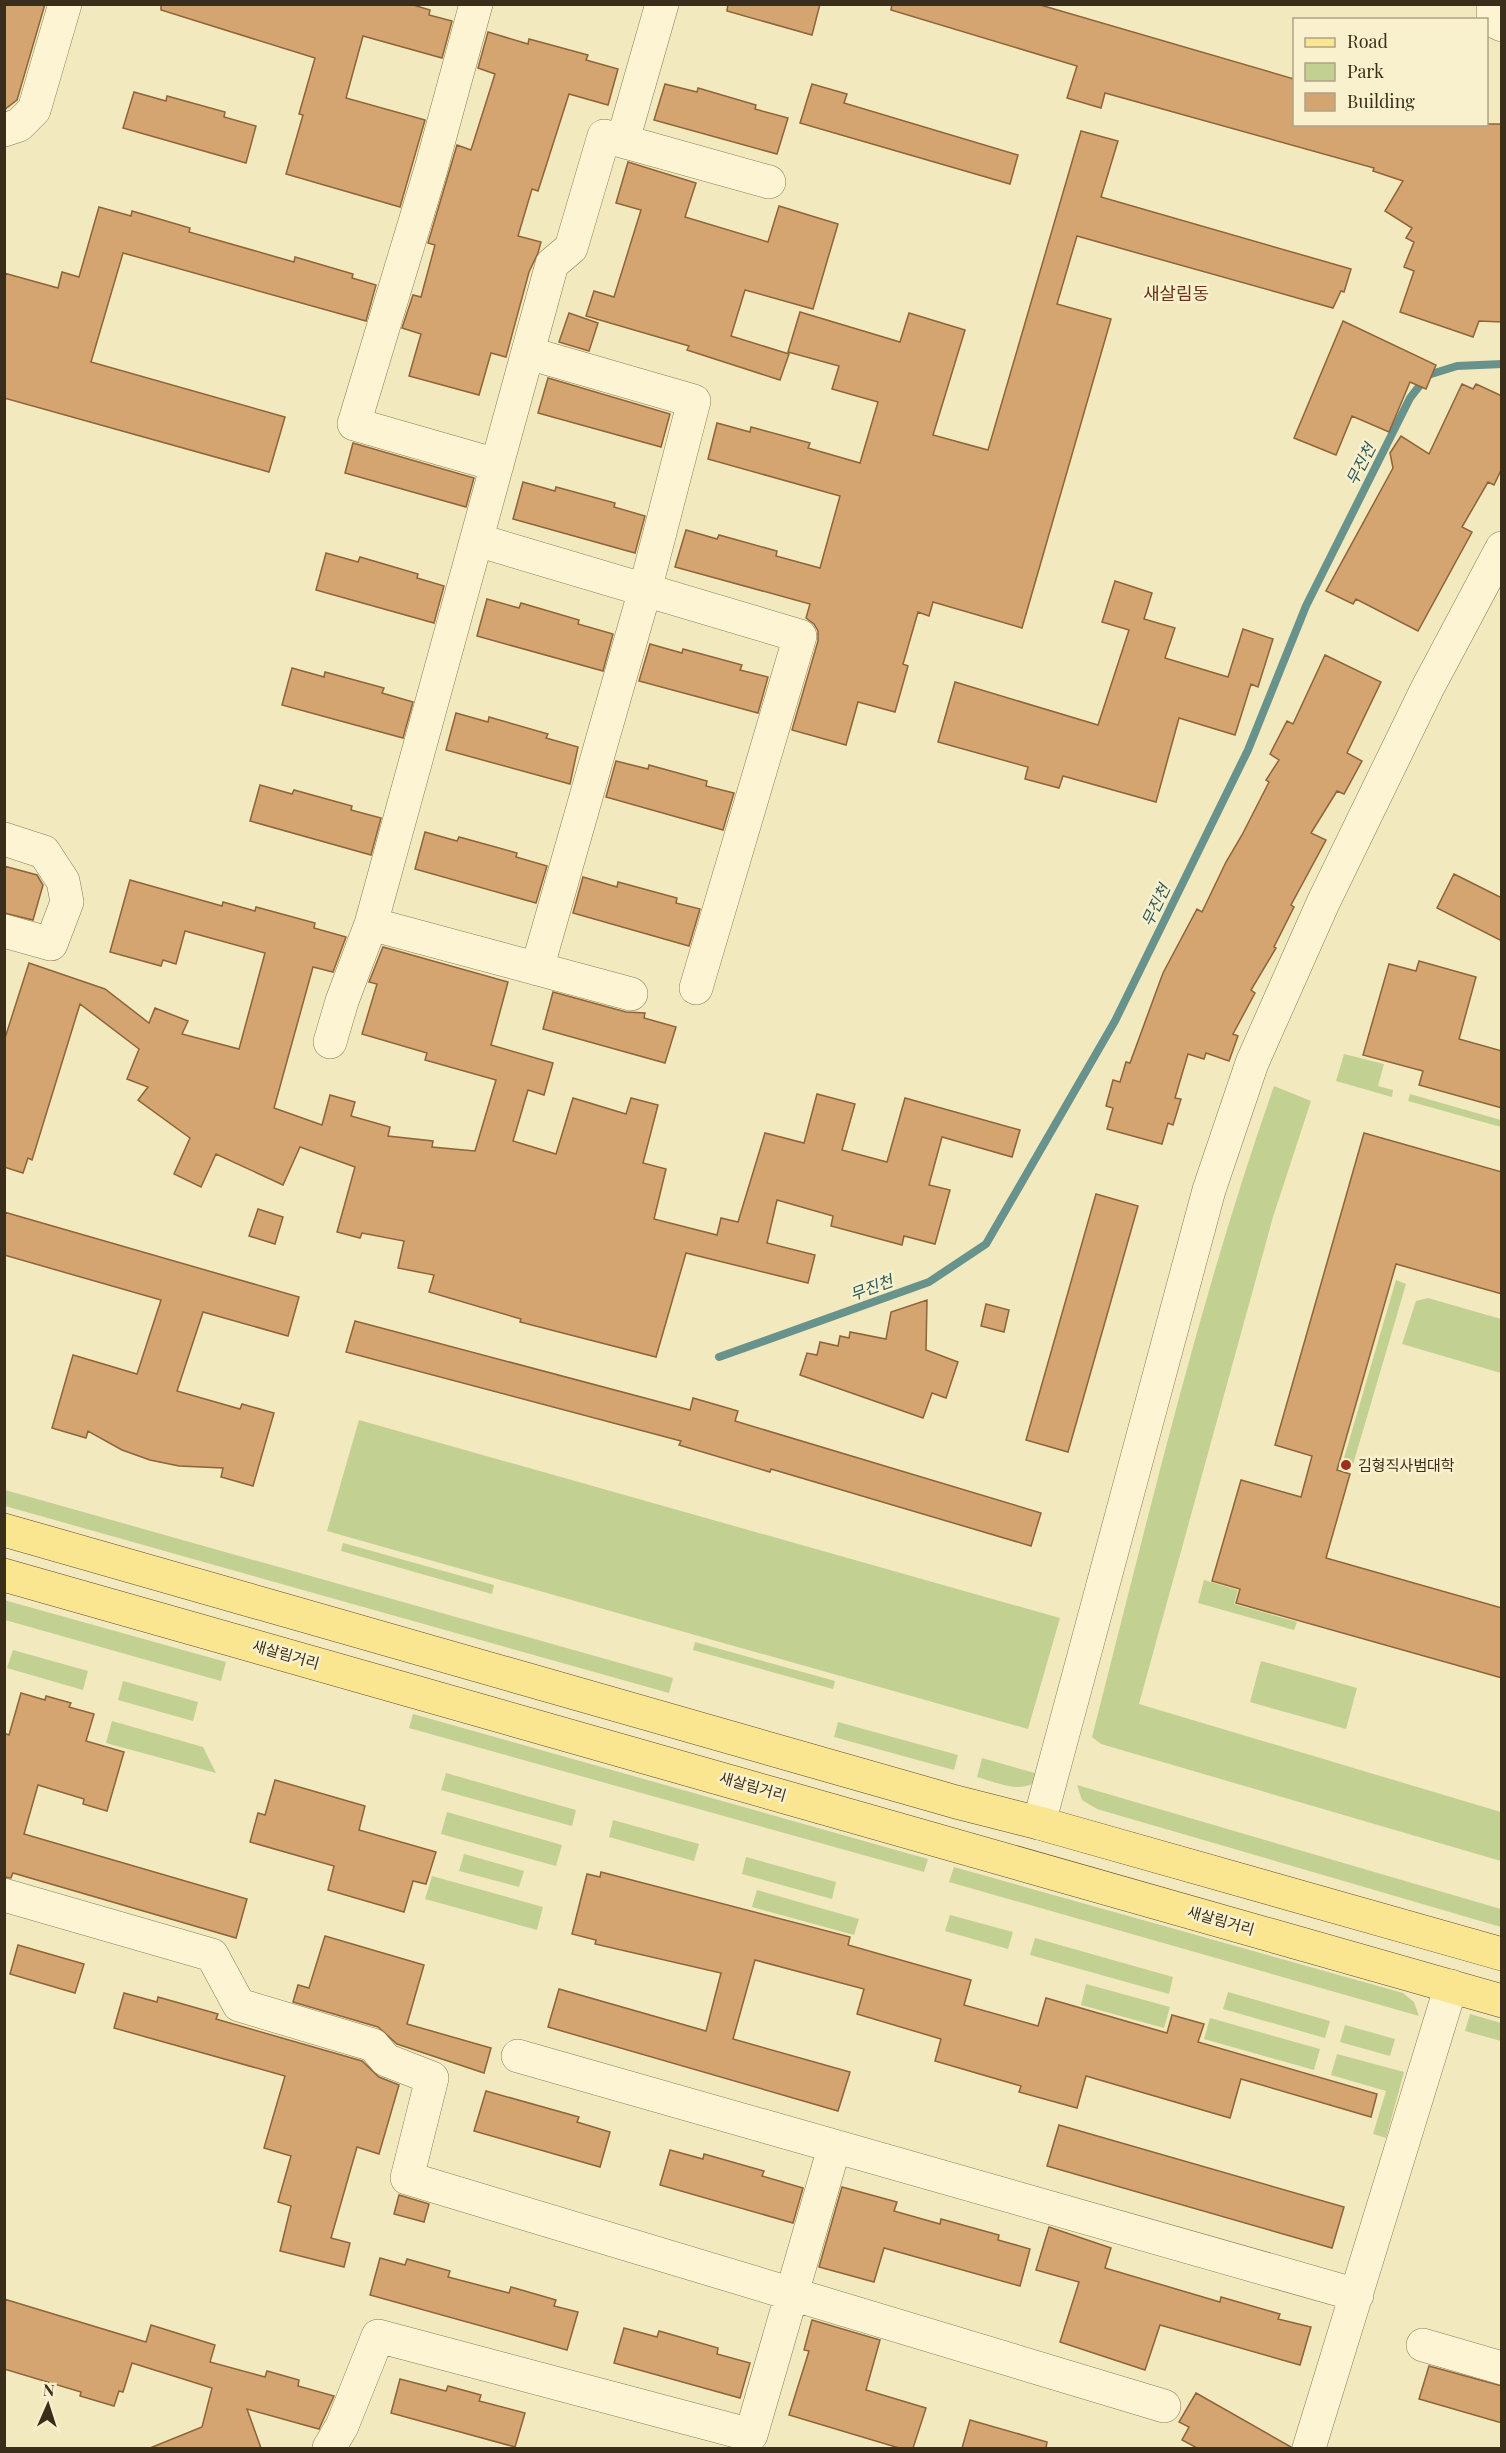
<svg xmlns="http://www.w3.org/2000/svg" width="1506" height="2453" viewBox="0 0 1506 2453" font-family="'Playfair Display','Noto Sans KR',serif">
<style>
.green{fill:#c2d191}
.lines{fill:none;stroke-linecap:round;stroke-linejoin:round}
.stream{stroke:#68928c;stroke-width:8}
.building{fill:#d4a570;stroke:#8e6438;stroke-width:1.5}
.minor-casing{stroke:#8c7955;stroke-width:34}
.major-casing{stroke:#59452a;stroke-width:34}
.minor{stroke:#fcf4d2;stroke-width:33}
.major{stroke:#fae591;stroke-width:33}
.poi-dot{fill:#a12d1f;stroke:#f9f1ce;stroke-width:2}
.labels{text-anchor:middle;dominant-baseline:central;stroke-width:5;stroke-linejoin:round;paint-order:stroke}
.poi-label{font-size:15px;fill:#3a2e1b;stroke:#f9f1ce;text-anchor:start}
.street-label{font-size:15px;fill:#3a2e1b;stroke:#f9f1ce}
.water-label{font-size:16px;font-style:italic;fill:#29595b;stroke:#f9f1ce}
.quarter-label{font-size:18px;fill:#6b3216;stroke:#f9f1ce}
</style>
<rect width="100%" height="100%" fill="#f2e9be"/>
<path class="green" d="M1344,1054L1384,1064L1378,1086L1393,1090L1392,1097L1336,1081Z
M1274,1086L1311,1101L1273,1217L1139,1704L1501,1812V1861L1101,1744L1092,1737C1148,1519 1199,1299 1274,1086Z
M1410,1094L1501,1120V1127L1408,1101Z
M1396,1280L1406,1284L1352,1468L1342,1465Z
M1428,1298L1501,1319V1373L1402,1344L1416,1301Z
M359,1420L1060,1618L1028,1729L327,1531Z
M5,1490L673,1678L669,1693L5,1506Z
M343,1543L494,1585L492,1594L341,1551Z
M1204,1580L1238,1590L1234,1604L1297,1622L1294,1630L1198,1603Z
M4,1600L226,1662L221,1681L5,1620Z
M695,1642L835,1681L833,1689L693,1650Z
M13,1650L88,1671L83,1690L7,1668Z
M1261,1661L1357,1688L1346,1729L1250,1702Z
M123,1681L198,1702L193,1721L118,1700Z
M413,1714L928,1859L924,1872L409,1728Z
M112,1721L203,1747L216,1773L106,1743Z
M838,1722L958,1755L954,1770L834,1737Z
M982,1758L1042,1775C1026,1797 999,1783 977,1777Z
M446,1773L576,1810L572,1826L441,1790Z
M1077,1785L1501,1909V1927L1097,1809L1082,1800Z
M447,1812L562,1845L556,1866L441,1834Z
M613,1820L699,1844L694,1861L609,1837Z
M464,1854L524,1871L519,1887L459,1871Z
M746,1857L836,1882L832,1899L742,1874Z
M954,1867L1403,1993L1414,2002L1419,2016L949,1882Z
M432,1876L543,1907L537,1930L425,1899Z
M757,1890L859,1919L854,1935L752,1907Z
M950,1915L1013,1932L1008,1949L945,1931Z
M1035,1938L1173,1977L1169,1994L1030,1955Z
M1086,1984L1170,2007L1164,2028L1081,2005Z
M1228,1992L1330,2021L1325,2038L1223,2009Z
M1470,2014L1501,2023V2041L1465,2031Z
M1210,2018L1320,2049L1314,2070L1204,2039Z
M1345,2025L1395,2039L1390,2056L1340,2042Z
M1337,2054L1404,2072L1386,2138L1373,2134L1386,2091L1331,2075Z"/>
<g class="lines">
<path class="stream" d="M719,1357L929,1282L986,1244L1115,1021L1248,750L1306,606L1410,398L1428,375L1457,366L1502,364"/>
</g>
<path class="building" d="M4,4H45L17,100L4,110Z
M161,4H410L430,10L429,15L452,21L442,58L363,36L346,98L425,120L400,207L286,174L303,115L299,114L315,58L161,10Z
M728,4H820L812,35L727,11Z
M892,4H1037L1294,79V124H1502V322L1479,321L1473,337L1400,312L1414,271L1404,267L1414,242L1406,238L1412,228L1385,211L1403,181L1373,171L1374,168L1105,93L1101,108L1067,98L1077,66L891,10Z
M488,32L528,44L529,39L588,55L586,60L618,69L608,105L569,94L538,191L532,189L518,236L541,242L538,253L529,272L506,357L491,353L479,395L409,376L421,334L402,328L413,295L421,297L435,245L428,243L457,145L471,150L495,74L478,68Z
M665,84L697,92L698,88L756,105L755,109L788,118L777,154L654,120Z
M812,84L847,94L844,103L1018,155L1010,184L800,123Z
M134,92L166,101L167,96L225,112L224,117L256,126L246,163L123,128Z
M1081,131L1118,141L1101,197L1351,269L1344,292L1341,291L1333,308L1077,236L1057,304L1111,319L1022,628L933,602L929,616L918,612L903,664L908,666L895,712L858,702L846,745L792,730L818,641V631L814,624L806,618L810,604L675,567L686,530L717,539L719,535L777,551L776,556L820,568L840,496L708,459L717,423L750,432L751,427L810,443L808,448L860,463L878,402L832,389L839,366L788,352L800,312L900,342L909,313L965,330L933,435L988,450Z
M628,162L696,183L685,217L768,242L779,206L838,224L813,309L745,290L731,336L789,354L780,380L687,350L689,346L586,316L594,291L614,297L641,210L616,203Z
M99,207L131,216L132,211L190,228L189,232L294,262L295,257L353,274L352,278L376,285L366,321L123,253L91,362L285,417L269,472L4,398V273L58,288L62,272L79,277Z
M569,313L598,323L589,351L559,342Z
M1343,321L1436,365L1426,389L1410,382L1389,432L1352,416L1336,455L1294,438Z
M548,378L670,414L661,447L538,413Z
M1462,384L1473,389L1476,384L1502,396V468L1494,485L1488,482L1462,527L1472,532L1418,631L1356,599L1353,604L1326,591L1393,468L1390,453L1401,436L1429,454Z
M353,443L474,478L466,507L345,473Z
M523,482L555,491L556,487L615,503L614,507L645,516L635,553L513,519Z
M326,553L358,562L360,557L418,574L417,578L444,586L434,623L316,590Z
M1115,581L1152,593L1144,619L1175,628L1165,658L1228,677L1243,629L1273,639L1258,687L1251,684L1235,735L1179,718L1156,802L1063,776L1059,788L1025,779L1028,767L938,742L955,682L1098,725L1129,630L1102,622Z
M487,599L519,608L521,603L579,620L578,624L613,634L603,671L477,636Z
M650,644L682,653L683,649L742,665L740,670L768,677L758,713L639,681Z
M1325,655L1381,682L1347,753L1362,761L1344,794L1337,791L1311,833L1326,840L1291,905L1294,907L1274,947L1276,948L1251,990L1255,993L1233,1034L1238,1036L1229,1061L1206,1053L1204,1059L1188,1054L1175,1098L1181,1099L1173,1125L1168,1123L1162,1144L1107,1129L1113,1108L1106,1106L1113,1080L1120,1082L1126,1062L1130,1063L1163,973L1197,909L1202,912L1226,862L1242,835L1269,782L1266,780L1279,760L1270,754L1287,721L1293,724Z
M292,668L324,677L325,672L384,688L382,693L413,702L403,738L282,705Z
M456,713L488,722L489,717L548,734L546,738L578,747L570,784L446,750Z
M616,761L648,769L649,765L707,781L706,786L734,793L723,830L606,797Z
M260,785L292,794L294,790L352,806L351,810L381,818L371,855L250,821Z
M425,832L457,841L459,837L517,853L516,857L547,866L536,903L415,869Z
M4,866L37,875L43,885L33,920L4,913Z
M1454,874L1502,898V941L1437,908Z
M583,877L617,887L618,882L677,898L676,903L700,909L689,946L573,913Z
M130,880L222,906L223,902L255,911L256,907L315,923L314,928L346,937L333,972L313,967L274,1108L322,1125L330,1095L355,1102L351,1116L390,1127L388,1136L433,1141L432,1147L475,1151L496,1080L425,1060L427,1053L362,1034L377,984L369,982L383,947L508,982L491,1045L553,1063L544,1095L528,1090L513,1141L556,1154L573,1098L626,1114L631,1098L658,1105L643,1163L666,1169L654,1219L717,1235L721,1218L738,1222L765,1133L804,1143L817,1094L855,1104L842,1150L887,1162L905,1098L1020,1130L1012,1157L942,1137L929,1185L950,1190L935,1244L904,1236L902,1245L831,1226L833,1216L777,1200L767,1243L815,1255L808,1283L686,1253L656,1357L520,1322L521,1319L429,1292L434,1275L398,1268L404,1241L362,1233L360,1238L337,1232L355,1167L300,1147L283,1185L216,1154L201,1187L174,1174L190,1138L138,1100L148,1087L127,1079L139,1049L80,1004L32,1160L28,1158L23,1173L4,1167V1041L29,963L105,989L149,1023L155,1008L188,1021L182,1034L239,1049L265,953L185,931L176,964L163,960L161,966L110,952Z
M1419,961L1476,977L1459,1039L1502,1051V1108L1419,1085L1423,1071L1363,1055L1389,964L1416,971Z
M553,992L626,1012L645,1013L644,1018L676,1027L665,1063L543,1029Z
M1364,1133L1502,1172V1294L1396,1264L1337,1470L1350,1474L1326,1558L1502,1608V1678L1236,1603L1240,1589L1212,1581L1241,1480L1301,1497L1312,1456L1275,1445Z
M1096,1194L1138,1206L1068,1452L1026,1440Z
M258,1209L283,1217L275,1244L249,1236Z
M4,1212L299,1297L288,1336L203,1312L177,1391L240,1409L242,1404L274,1413L253,1486L221,1477L223,1468L179,1466L150,1460L122,1450L88,1431L86,1438L52,1428L73,1355L137,1374L161,1300L4,1255Z
M927,1300L926,1350L958,1362L946,1398L932,1393L923,1418L800,1375L807,1353L817,1355L820,1342L838,1346L840,1336L849,1338L850,1332L886,1339L891,1312Z
M986,1304L1009,1310L1004,1332L981,1326Z
M355,1321L690,1410L693,1398L738,1411L735,1421L1041,1513L1031,1546L771,1469L770,1472L679,1445L681,1441L346,1352Z
M21,1693L45,1700L46,1696L71,1703L69,1707L94,1714L86,1741L124,1752L107,1811L83,1804L84,1799L38,1785L24,1834L247,1899L236,1938L13,1873L11,1878L4,1877V1733L9,1735Z
M275,1780L365,1806L359,1830L436,1852L426,1884L413,1881L404,1912L328,1890L334,1866L250,1842L258,1813L265,1815Z
M601,1872L850,1937L848,1945L971,1980L964,2005L1038,2026L1046,1998L1167,2033L1172,2015L1204,2024L1198,2042L1377,2094L1371,2117L1241,2079L1230,2118L1086,2076L1077,2108L1019,2092L1021,2086L935,2061L941,2039L857,2014L864,1989L755,1960L733,2039L850,2072L838,2111L548,2027L559,1989L706,2031L721,1973L595,1944L596,1940L572,1934L587,1874L600,1877Z
M325,1936L424,1965L407,2024L491,2048L484,2073L397,2044L378,2027L293,2002L298,1985L309,1988Z
M18,1945L84,1964L75,1993L10,1974Z
M124,1993L157,2002L158,1997L218,2014L216,2019L362,2061L379,2077L399,2085L379,2154L357,2147L331,2238L350,2243L344,2267L280,2251L291,2206L278,2202L291,2156L264,2148L285,2076L114,2028Z
M486,2091L579,2117L577,2122L610,2132L600,2167L474,2131Z
M1059,2125L1344,2207L1332,2248L1047,2166Z
M670,2150L703,2159L704,2154L764,2171L762,2176L803,2188L793,2223L660,2185Z
M842,2187L897,2202L894,2211L940,2224L941,2219L999,2235L998,2240L1030,2249L1020,2286L884,2248L874,2282L819,2267Z
M399,2195L429,2204L424,2222L394,2214Z
M1049,2227L1111,2248L1105,2268L1220,2302L1221,2297L1280,2314L1278,2319L1311,2327L1300,2365L1160,2325L1145,2370L1060,2342L1079,2282L1036,2270Z
M380,2258L405,2265L407,2259L450,2271L448,2277L509,2293L511,2287L556,2300L554,2306L578,2312L567,2350L370,2295Z
M4,2299L146,2342L151,2325L215,2345L210,2362L265,2377L267,2371L299,2380L298,2386L334,2396L319,2429L247,2409L261,2448H150L202,2427L212,2388L132,2363L123,2392L119,2391L114,2406L80,2396L81,2392L4,2369Z
M812,2320L880,2340L866,2390L926,2408L913,2448H899L789,2415L809,2351L804,2350Z
M624,2328L657,2337L659,2331L718,2348L717,2354L750,2363L740,2398L614,2363Z
M1429,2366L1502,2386V2423L1419,2399Z
M400,2379L446,2391L448,2386L481,2395L479,2401L525,2413L515,2447L391,2413Z
M1196,2393L1291,2447V2448H1197L1182,2440L1189,2427L1179,2422Z
M970,2420L1047,2442L1046,2448H962Z"/>
<g class="lines">
<g class="minor-casing">
<path id="minor" d="M476,4L431,169L354,424L497,465
M1493,4V21L1502,25
M4,130L19,125L34,110L65,4
M623,140L662,4
M528,353L694,401L645,590L537,969
M477,540L800,636L696,988
M4,839L44,852L63,881L67,902L51,944L4,931
M371,924L631,994
M330,1042L342,1001L371,924L552,264L571,248L604,136L769,182
M1039,1823L1209,1190L1252,1063L1323,903L1427,689L1502,548
M4,1895L212,1955L239,2005L373,2045L386,2060L432,2078L407,2178L1164,2406
M518,2056L1357,2295
M1423,2345L1502,2368
M329,2448L342,2426L378,2336L751,2435L834,2148
M1309,2448L1451,1986"/>
</g>
<g class="major-casing">
<path id="major" d="M4,1530L956,1802L1039,1823L1502,1954
M4,1575L1502,2001"/>
</g>
<use href="#minor" class="minor"/>
<use href="#major" class="major"/>
</g>
<circle class="poi-dot" cx="1346" cy="1465" r="6"/>
<g class="labels">
<g class="poi-label">
<text x="1358" y="1465">김형직사범대학</text>
</g>
<g class="street-label">
<text transform="translate(286 1654) rotate(16)">새살림거리</text>
<text transform="translate(753 1786) rotate(16)">새살림거리</text>
<text transform="translate(1221 1920) rotate(16)">새살림거리</text>
</g>
<g class="water-label">
<text transform="translate(1360 464) rotate(-63)">무진천</text>
<text transform="translate(1155 905) rotate(-64)">무진천</text>
<text transform="translate(871 1287) rotate(-20)">무진천</text>
</g>
<g class="quarter-label">
<text x="1176" y="293">새살림동</text>
</g>
</g>
<rect width="1506" height="2453" fill="none" stroke="#3a2e1b" stroke-width="12"/>
<rect x="1293" y="18" width="195" height="108" fill="#f9f1ce" stroke="#ada386" stroke-width="1.5"/>
<rect x="1305" y="38" width="30" height="9" fill="#fae591" stroke="#ada386" stroke-width="1.5"/>
<text x="1347" y="48" font-size="18" fill="#3a2e1b">Road</text>
<rect x="1305" y="63" width="30" height="18" fill="#c2d191" stroke="#ada386" stroke-width="1.5"/>
<text x="1347" y="78" font-size="18" fill="#3a2e1b">Park</text>
<rect x="1305" y="93" width="30" height="18" fill="#d4a570" stroke="#ada386" stroke-width="1.5"/>
<text x="1347" y="108" font-size="18" fill="#3a2e1b">Building</text>
<g transform="translate(48 2405) rotate(3)" stroke="#f9f1ce" stroke-width="4.5" paint-order="stroke">
<path d="M0-4.5L10 22L0 15L-10 22Z" fill="#3a2e1b"/>
<text y="-9" font-size="16" font-weight="bold" text-anchor="middle" fill="#3a2e1b">N</text>
</g>
</svg>
